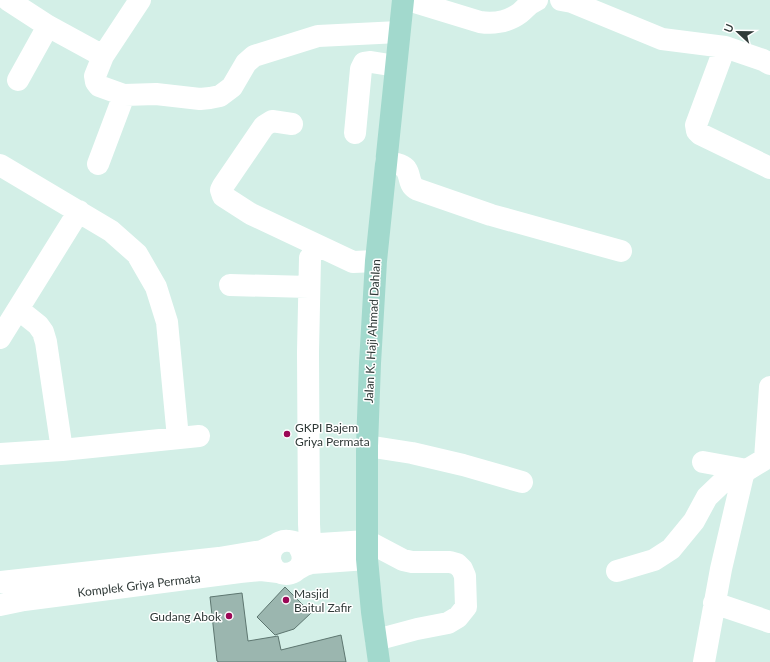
<svg xmlns="http://www.w3.org/2000/svg" width="770" height="662" viewBox="0 0 770 662" font-family="Lato,sans-serif">
<style>
.building{fill:#9bb6af;stroke:#5d7670}
.lines{fill:none;stroke-linecap:round;stroke-linejoin:round}
.minor{stroke:#fff;stroke-width:22}
.major{stroke:#a2d9cd;stroke-width:22}
.poi-dot{fill:#9b0756;stroke:#fff;stroke-width:1.5}
.labels{text-anchor:middle;dominant-baseline:central;stroke-width:3;stroke-linejoin:round;paint-order:stroke}
.street-label{font-size:12px;fill:#303a38;stroke:#fff}
.poi-label{font-size:12px;fill:#303a38;stroke:#fff;text-anchor:start}
</style>
<rect width="100%" height="100%" fill="#d3efe7"/>
<path class="building" d="M285,587L311,613L294,629L275,635L257,617Z
M242,593L248,641L278,636L281,650L341,635L346,662H219L217,661L210,597Z"/>
<g class="lines">
<path class="minor" d="M8,0L48,26L103,56
M140,0L103,56L95,76L96,82L99,86L124,95L156,94L200,99L210,98L220,96L232,87L246,63L254,56L318,36L399,32
M408,0L480,22C494,24 508,22 520,13C527,7 528,4 537,0
M561,0L572,2L662,39L725,47L763,60L770,64
M725,47L696,125L697,131L700,134L770,168
M18,80L48,26
M292,124L272,121L264,126L223,186L221,190L223,196L251,214L353,262L376,261
M355,133L361,69L364,63L371,62L396,66
M386,161C391,163 403,164 406,169C411,176 408,184 416,189L491,215L621,251
M98,164L124,95
M0,165L111,231L137,254L156,287L167,322L178,438
M310,258L308,352L309,524L311,560
M230,285L309,287
M18,309L38,325L43,332L46,342L62,450
M0,338L79,211
M367,446L412,453L463,465L522,482
M0,454L62,450L199,436
M765,459L770,387
M703,462L747,470
M296,543C318,569 279,586 271,563C267,552 276,539 289,541C293,541 299,544 304,545L367,541L403,560L412,562H450L457,564L462,569L465,576L466,607L458,617L448,623L417,629L376,640
M298,569L305,565L311,563L367,559
M617,571L654,560L671,549L694,521L707,497L730,475H743
M0,582L219,558L262,551L275,545
M714,603L770,622
M0,605L24,600L240,572L261,570L278,572
M704,662L721,569L743,475L747,470L770,456"/>
<path class="major" d="M379,662L372,612L367,559V446L370,363L376,261L403,0"/>
</g>
<g class="poi-dot">
<circle cx="287" cy="434" r="4"/>
<circle cx="286" cy="600" r="4"/>
<circle cx="229" cy="616" r="4"/>
</g>
<g class="labels">
<g class="street-label">
<text transform="translate(372 331) rotate(-87)">Jalan K. Haji Ahmad Dahlan</text>
<text transform="translate(139 585) rotate(-7)">Komplek Griya Permata</text>
</g>
<g class="poi-label">
<text x="295" y="427">GKPI Bajem<tspan x="295" dy="14">Griya Permata</tspan></text>
<text x="294" y="593">Masjid<tspan x="294" dy="14">Baitul Zafir</tspan></text>
<text x="221" y="616" text-anchor="end">Gudang Abok</text>
</g>
</g>
<g transform="translate(738 32) rotate(292)" stroke="#ffffff" stroke-width="3" paint-order="stroke">
<path d="M0-3L7 15L0 10L-7 15Z" fill="#303a38"/>
<text y="-6" font-size="11" font-weight="bold" text-anchor="middle" fill="#303a38">U</text>
</g>
</svg>
